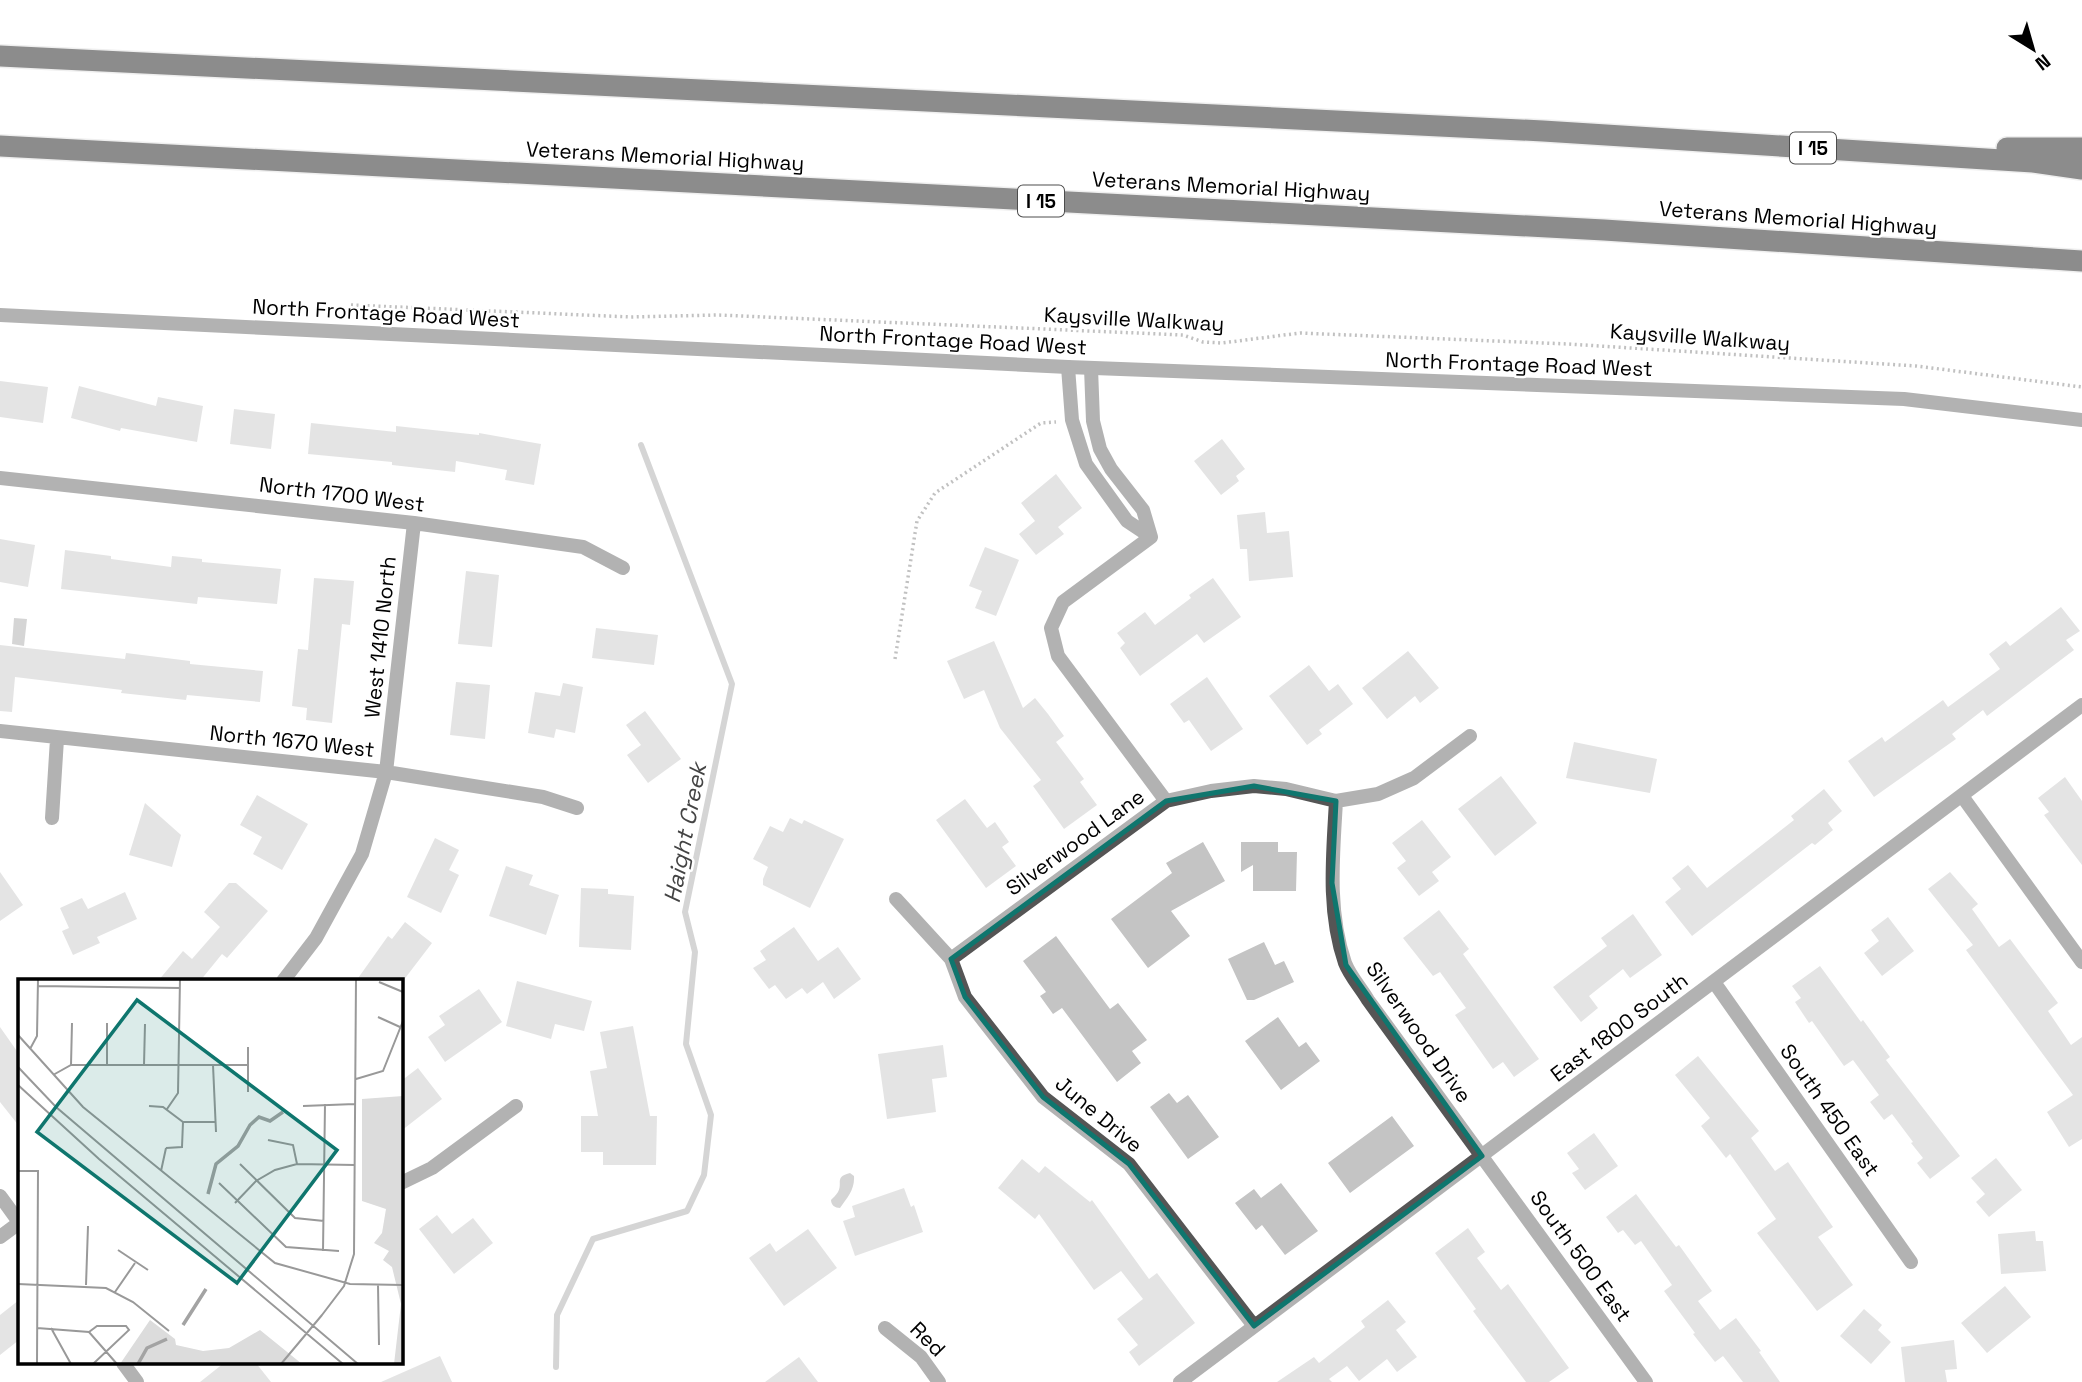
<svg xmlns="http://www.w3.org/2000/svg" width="2082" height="1382" viewBox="0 0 2082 1382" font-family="'Space Grotesk',sans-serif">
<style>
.water{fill:#a3a3a3}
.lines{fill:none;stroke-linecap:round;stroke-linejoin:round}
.stream{stroke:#a3a3a3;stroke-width:6}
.building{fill:#c4c4c4}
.motorway-casing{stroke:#dbdbdb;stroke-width:24}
.path{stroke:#777;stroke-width:3.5;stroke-dasharray:2 3.5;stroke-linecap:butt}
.minor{stroke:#555;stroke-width:14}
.tertiary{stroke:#555;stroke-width:14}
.motorway{stroke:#000;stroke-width:21}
.marked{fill:none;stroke:#0f766e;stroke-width:5;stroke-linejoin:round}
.labels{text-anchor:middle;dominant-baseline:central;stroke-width:5;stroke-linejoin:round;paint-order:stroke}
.shield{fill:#fff;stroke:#4c4c4c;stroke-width:2}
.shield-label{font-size:19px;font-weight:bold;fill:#000}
.street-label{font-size:21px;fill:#000;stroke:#fff}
.water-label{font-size:23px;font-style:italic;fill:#444;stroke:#fff}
.inset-river{fill:none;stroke:#a3a3a3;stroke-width:3.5}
.inset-road{fill:none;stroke:#999;stroke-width:2}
.view{fill:#0f766e;fill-opacity:0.15;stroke:#0f766e;stroke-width:3.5}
.inset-edge{fill:none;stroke:#000;stroke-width:3.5}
</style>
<rect width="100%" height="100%" fill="#fff"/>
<path class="water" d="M14,618L27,619L24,646L12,644Z
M850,1173L854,1176C855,1190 847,1198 840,1208C835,1208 831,1205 831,1200C833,1198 836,1195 838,1192C843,1183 834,1177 850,1173Z"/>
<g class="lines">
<path class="stream" d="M556,1367L557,1315L593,1239L687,1211L704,1175L711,1115L686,1044L695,952L685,912L732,684L641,445"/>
</g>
<path class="building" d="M0,381L48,387L43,423L0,417Z
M79,386L156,406L158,397L203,406L197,442L121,428L120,431L71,418Z
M234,409L275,414L271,449L230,444Z
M311,423L396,432V426L479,435V433L541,444L534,485L505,480L507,470L456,461L455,472L392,465V462L308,454Z
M1222,439L1245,469L1236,476L1239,481L1221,495L1194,461Z
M1056,474L1082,508L1058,527L1064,534L1036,555L1019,534L1035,521L1021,503Z
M1265,512L1267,533L1289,531L1293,577L1249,581L1247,549H1240L1237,515Z
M0,539L35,545L28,587L0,582Z
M985,547L1019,560L996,616L975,608L982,591L969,586Z
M65,550L111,556V559L171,567L172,556L202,559V562L281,569L277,604L198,597L197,604L61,589Z
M466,571L499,575L492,647L458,644Z
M314,578L354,581L350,625L342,624L332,723L306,720L307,708L292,706L298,649L308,650Z
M1213,578L1241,617L1204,643L1197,634L1140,676L1120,648L1125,643L1117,633L1145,612L1155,625L1191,598L1189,595Z
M2061,607L2080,631L2066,640L2074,650L1987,716L1983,710L1952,734L1956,739L1874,797L1848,761L1882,737L1885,742L1943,700L1948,707L2000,669L1989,654L2006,641L2010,646Z
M596,628L658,635L654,665L592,658Z
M994,641L1023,708L1035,698L1048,714L1064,736L1056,742L1084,779L1080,782L1097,805L1064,829L1033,786L1041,780L1000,728L984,690L964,699L947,661Z
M0,645L125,659L126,653L190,661V664L263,671L260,702L187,695L186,700L121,693L122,690L15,677L12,712L0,711Z
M1408,651L1439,688L1420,703L1415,696L1387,719L1362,688Z
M1309,665L1329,691L1338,684L1353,704L1319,730L1322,734L1307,745L1269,696Z
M1207,677L1243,729L1211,751L1189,720L1184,723L1170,704Z
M456,682L490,685L485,739L450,735Z
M563,683L583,687L575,733L556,729L554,738L528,733L535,692L560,696Z
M645,711L681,759L648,783L627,755L641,745L626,725Z
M1574,742L1657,759L1650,793L1566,778Z
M1501,776L1537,823L1495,856L1458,809Z
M2065,777L2082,801V865L2044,815L2049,812L2038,798Z
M1824,789L1842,811L1828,823L1833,830L1815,845L1812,843L1692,936L1665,902L1681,889L1672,878L1688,865L1707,888L1794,820L1791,816Z
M257,795L308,824L282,870L253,854L262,837L240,825Z
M965,799L987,828L995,822L1009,842L1002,847L1016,866L986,888L936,820Z
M145,803L181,835L172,867L129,855Z
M790,818L802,824L804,820L844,839L810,908L763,885V879L768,867L753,859L770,826L783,832Z
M1422,820L1451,857L1432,872L1439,881L1419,896L1397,868L1406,861L1392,843Z
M435,838L459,850L449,870L459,875L441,913L407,897Z
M1203,842L1225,881L1171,911L1190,936L1148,968L1111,919L1172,873L1166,863Z
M1241,842H1278V852H1297L1296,891H1253V865L1241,872Z
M506,866L533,875L529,885L559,895L546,935L489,916Z
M0,872L23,905L0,921Z
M1950,872L1978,904L1972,909L1999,947L2010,939L2058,1003L2048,1011L2071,1045L2082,1037V1139L2069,1147L2047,1112L2073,1095L1966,950L1973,945L1928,889Z
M229,883H236L268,911L227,958L222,954L200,981H158L183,951L192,959L220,927L204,912Z
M581,888L608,889V894L634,896L631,950L579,947Z
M125,892L137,919L97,937L100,943L73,955L62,931L69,928L60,908L82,898L88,909Z
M1439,910L1469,949L1463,954L1539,1059L1514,1077L1503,1062L1493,1069L1455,1015L1466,1008L1440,972L1433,976L1403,938Z
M1633,914L1662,955L1630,978L1623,969L1589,996L1598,1008L1581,1022L1553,987L1607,946L1601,938Z
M1888,917L1914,951L1882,976L1864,953L1879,941L1871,930Z
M405,922L432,943L403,981H356L388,936L392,939Z
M794,927L818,961L838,947L861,979L834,999L823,982L807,994L802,988L786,999L775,985L769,989L753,968L766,960L760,951Z
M1056,936L1110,1009L1118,1003L1147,1040L1132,1051L1141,1063L1117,1082L1062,1008L1053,1014L1040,996L1046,992L1023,961Z
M1264,942L1275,965L1284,961L1294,982L1254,1000H1247L1228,959Z
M1820,966L1861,1022L1863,1020L1890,1057L1886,1060L1960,1156L1930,1179L1917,1163L1923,1158L1911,1143L1913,1142L1892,1114L1884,1120L1870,1102L1879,1095L1853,1060L1844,1066L1812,1021L1809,1023L1795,1002L1801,998L1792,986Z
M517,981L592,1001L584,1031L555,1024L551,1039L506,1026Z
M479,989L502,1022L445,1062L428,1037L445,1025L439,1016Z
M1278,1017L1299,1047L1306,1042L1320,1061L1281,1090L1245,1041Z
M633,1026L650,1116H657L656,1165H603V1152H581V1116H598L590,1071L607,1068L600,1032Z
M0,1027L19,1054V1126L0,1102Z
M943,1045L947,1077L932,1079L936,1112L887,1119L878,1054Z
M1698,1056L1759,1131L1751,1138L1775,1171L1788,1162L1833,1227L1818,1237L1853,1285L1817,1311L1757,1233L1776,1219L1730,1154L1726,1158L1701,1126L1710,1118L1675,1075Z
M418,1068L442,1099L401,1131V1081Z
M1169,1093L1177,1103L1188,1095L1219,1137L1188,1159L1150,1107Z
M1392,1116L1414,1146L1350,1193L1328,1163Z
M1594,1133L1618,1166L1585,1190L1572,1173L1579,1169L1567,1153Z
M1996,1158L2022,1190L1989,1217L1976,1202L1985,1194L1971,1178Z
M1022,1159L1039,1173L1045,1166L1090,1202L1092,1200L1149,1279L1157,1273L1195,1323L1139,1366L1129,1352L1138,1345L1117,1319L1143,1299L1121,1271L1094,1290L1039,1214L1035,1219L998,1188Z
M1281,1183L1318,1231L1285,1255L1262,1225L1256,1230L1235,1203L1254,1189L1261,1198Z
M904,1188L911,1207L914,1205L923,1232L855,1256L843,1221L855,1217L852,1206Z
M1636,1194L1676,1247L1679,1245L1712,1291L1698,1301L1720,1330L1736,1318L1761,1351L1759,1352L1780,1382H1743L1723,1356L1715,1362L1693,1334L1695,1333L1664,1291L1672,1285L1641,1241L1635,1245L1623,1230L1618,1233L1606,1217Z
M437,1215L452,1234L473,1218L493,1243L454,1274L419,1229Z
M1468,1228L1485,1252L1477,1258L1501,1290L1508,1284L1569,1368L1549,1382H1526L1473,1311L1476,1309L1435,1253Z
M808,1229L837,1268L784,1306L749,1258L770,1243L776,1252Z
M2035,1231L2036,1241H2043L2046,1271L2001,1274L1998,1234Z
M2005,1286L2031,1317L1987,1353L1961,1323Z
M19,1300V1340L0,1355V1315Z
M1388,1300L1406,1322L1396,1330L1417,1357L1397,1372L1387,1359L1359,1381L1347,1366L1329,1379L1332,1382H1277L1314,1357L1319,1363L1365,1327L1361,1321Z
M1864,1309L1882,1325L1878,1330L1891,1342L1871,1364L1840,1336Z
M1954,1340L1957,1369L1945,1370L1947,1382H1905L1901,1347Z
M440,1356L452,1382H381Z
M799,1357L818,1382H765Z
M224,1363H256L271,1382H200Z"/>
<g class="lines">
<g class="motorway-casing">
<path id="motorway" d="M0,56L1543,131L2033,162L2082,169
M0,146L1604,230L2082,261
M2007,148H2082"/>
</g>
<path class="path" d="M351,305L631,317L718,315L1183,335L1203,342L1222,343L1300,333L1568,344L1916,366L2082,387
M895,659L917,521L935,493L1041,423L1056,422"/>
<path class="minor" d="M1068,367L1072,420L1086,464L1127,521L1151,537
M1091,368L1093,421L1100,449L1111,469L1143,510L1151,537
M0,478L414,523L583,547L623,568
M1151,537L1063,602L1051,628L1058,656L1166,801
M0,731L386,772L543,797L577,808
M1962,796L2082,962
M1336,801C1333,855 1327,911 1345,963C1350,976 1361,988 1368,1000L1646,1382
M52,818L57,739
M896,899L951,959L965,997L1043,1097L1129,1164L1254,1326
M951,959L1166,801L1211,791L1254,786L1286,789L1336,801L1378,794L1414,778L1470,736
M283,981L316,938L362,854L386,772L414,523
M1714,982L1911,1262
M401,1183L432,1168L516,1106
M0,1196L19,1222
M0,1237L19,1223
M885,1328L921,1357L939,1382
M123,1363L137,1382
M1180,1382L2082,705"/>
<path class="tertiary" d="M0,315L1068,367L1904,399L2082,420"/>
<use href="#motorway" class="motorway"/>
</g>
<path d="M0 0H2082V1382H0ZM1254,786L1336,801L1332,883L1346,965L1482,1156L1254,1326L1129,1164L1043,1097L965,997L951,959L1166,801Z" fill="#fff" fill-opacity=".55" fill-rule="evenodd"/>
<path class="marked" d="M1254,786L1336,801L1332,883L1346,965L1482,1156L1254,1326L1129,1164L1043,1097L965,997L951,959L1166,801Z"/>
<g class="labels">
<g class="shield">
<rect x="1790" y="132.5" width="46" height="31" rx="5"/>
<rect x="1018" y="185.5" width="46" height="31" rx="5"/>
</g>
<g class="shield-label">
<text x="1813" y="148">I 15</text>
<text x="1041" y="201">I 15</text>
</g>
<g class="street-label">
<text transform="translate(665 156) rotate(3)">Veterans Memorial Highway</text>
<text transform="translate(1231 186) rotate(3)">Veterans Memorial Highway</text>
<text transform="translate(1798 218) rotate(4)">Veterans Memorial Highway</text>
<text transform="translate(386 313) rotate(3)">North Frontage Road West</text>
<text transform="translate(1134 319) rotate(3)">Kaysville Walkway</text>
<text transform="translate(1700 337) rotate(4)">Kaysville Walkway</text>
<text transform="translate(953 340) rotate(3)">North Frontage Road West</text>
<text transform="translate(1519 364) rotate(2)">North Frontage Road West</text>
<text transform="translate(342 494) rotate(7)">North 1700 West</text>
<text transform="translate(380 637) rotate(-84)">West 1410 North</text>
<text transform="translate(292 741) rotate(6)">North 1670 West</text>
<text transform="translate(1075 842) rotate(-36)">Silverwood Lane</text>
<text transform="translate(1619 1027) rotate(-37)">East 1800 South</text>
<text transform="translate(1419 1032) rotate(55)">Silverwood Drive</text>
<text transform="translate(1830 1110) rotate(55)">South 450 East</text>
<text transform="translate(1099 1114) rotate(40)">June Drive</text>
<text transform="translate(1581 1256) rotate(54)">South 500 East</text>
<text transform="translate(928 1339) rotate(45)">Red</text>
</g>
<g class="water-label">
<text transform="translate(685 833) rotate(-79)">Haight Creek</text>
</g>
</g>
<g transform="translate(18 979)">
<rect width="385" height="385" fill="#fff"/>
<path d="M385,117V385H376L383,325L374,288L365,281L371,272L356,264L364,254L368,230L344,222V120ZM132,341L157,360L158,366L185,372L211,369L242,351L284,385H102Z" fill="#dcdcdc"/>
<path class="inset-river" d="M190,215L198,185L220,167L232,146L241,138L252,142L265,133M165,346L188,310M120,385L129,369L149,360"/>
<path class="inset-road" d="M361,3L385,13M20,7L162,9M360,38L382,48M0,56L65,128L257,284L332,305L385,306M230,68V113M12,70L19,57L20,0M53,86L54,44M89,86V44M126,86L127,45M195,86L198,153M0,88L38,128L340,385M35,96L53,86H230M338,100L365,92L385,42M0,106L81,180L325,385M131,127L145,128L165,143H197M285,127L337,125M149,130L160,114L162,0M250,161L275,166L279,185M148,169L164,168L165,143M222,185L277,239L306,242M0,192H20L19,385M143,192L148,169M201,204L268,268L321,272M217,224L238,202L257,191L279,185L337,186M100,271L130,291M305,272L307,125M0,305L88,309L115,323L151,352M68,306L70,247M360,306L361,366M97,313L117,284M304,336L326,307L336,275L338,0M19,349L71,353L99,385M33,349L53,385M71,353L79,347H108L111,351L75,385M263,385L304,336"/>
<path class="view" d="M119,21L319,171L219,304L19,153Z"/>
<rect width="385" height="385" class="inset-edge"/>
</g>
<g transform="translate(2033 49) rotate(143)" stroke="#ffffff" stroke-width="5" paint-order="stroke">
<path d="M0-5L12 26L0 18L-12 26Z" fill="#000000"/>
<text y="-10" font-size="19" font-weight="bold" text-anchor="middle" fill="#000000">N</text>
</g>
</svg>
